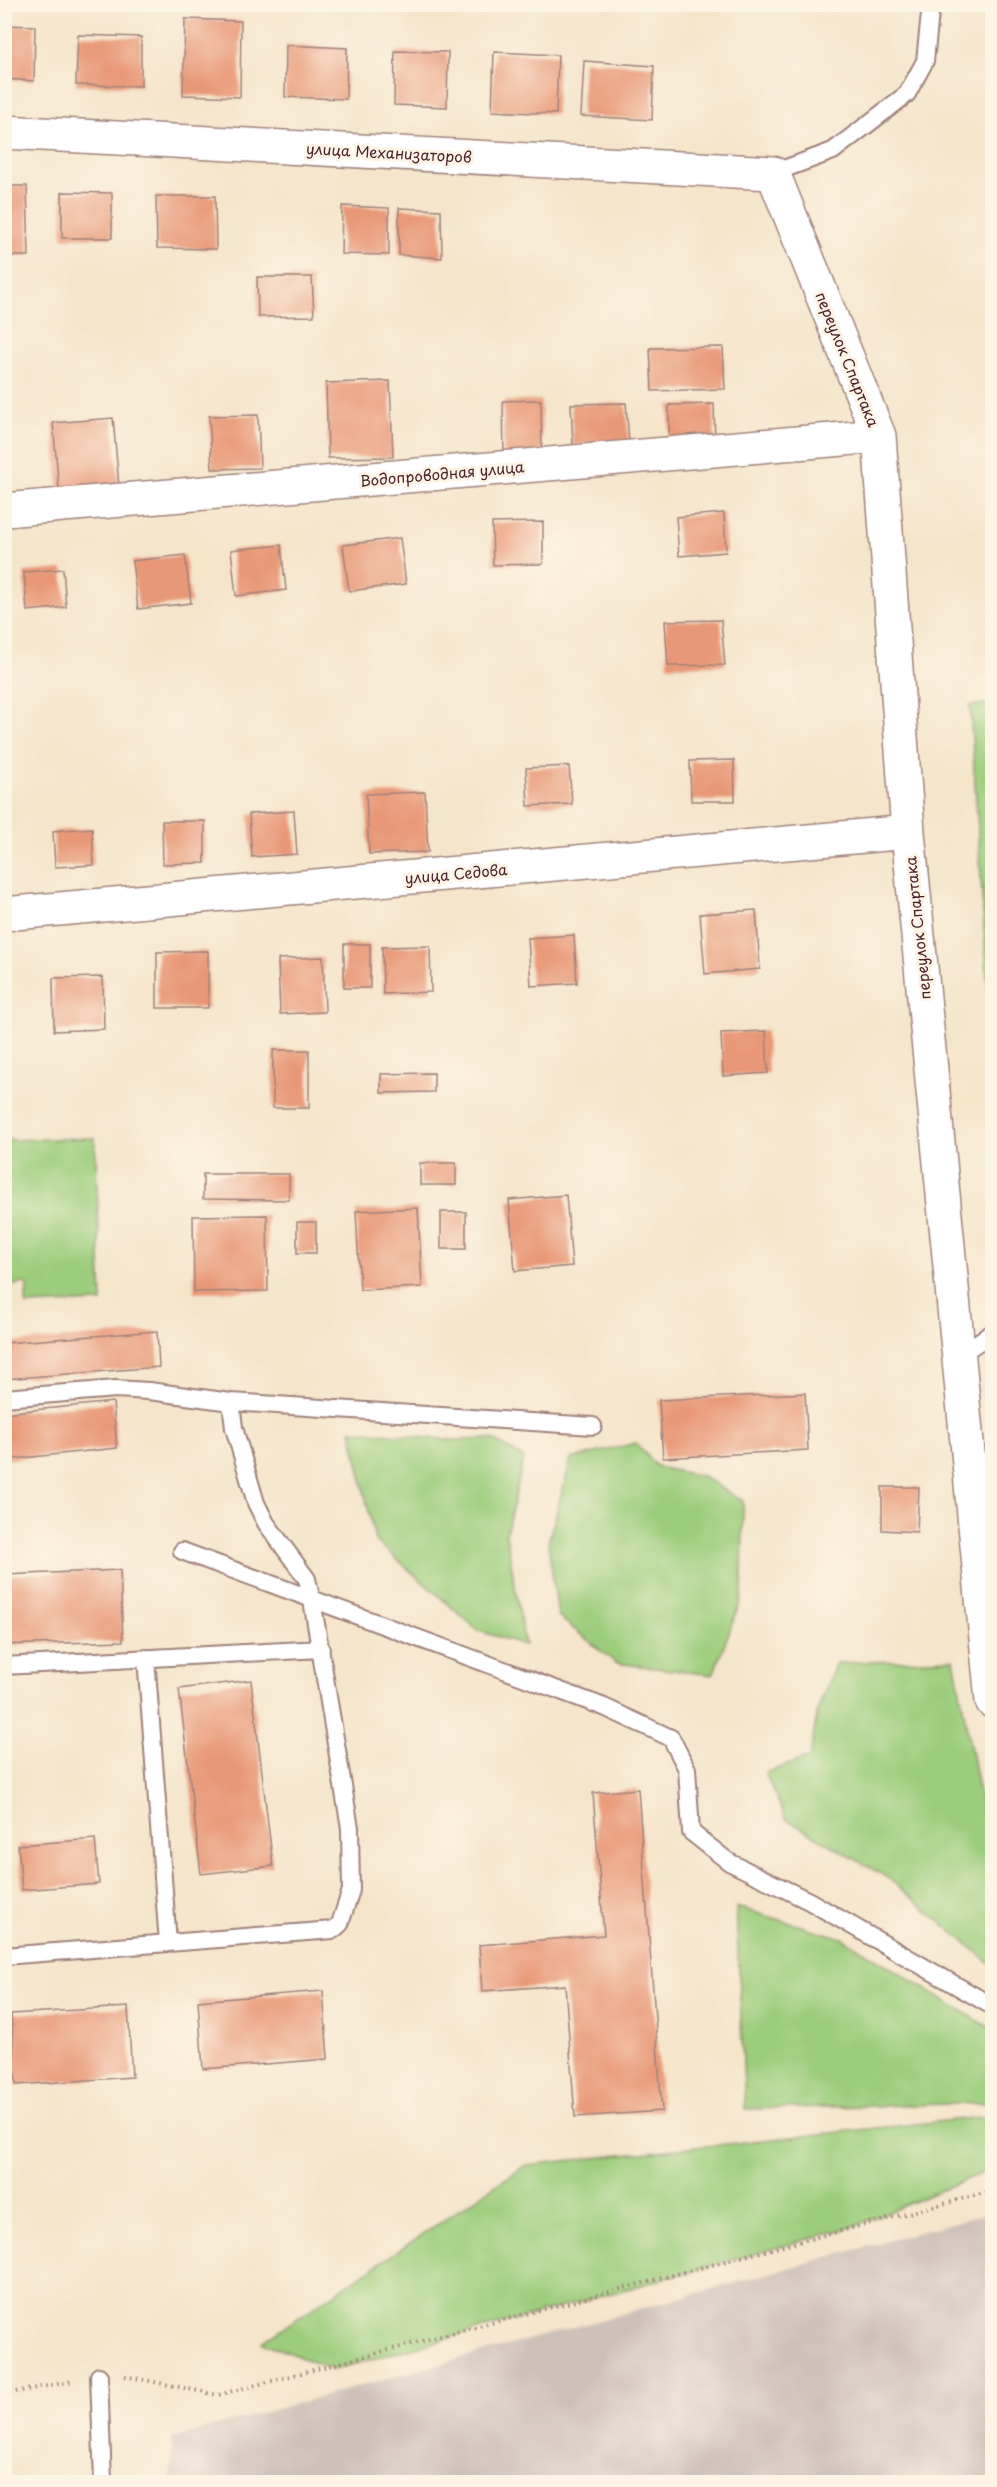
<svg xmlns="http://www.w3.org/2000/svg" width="997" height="2487" viewBox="0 0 997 2487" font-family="'Playpen Sans',sans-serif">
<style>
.industrial{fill:#cec1ba}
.green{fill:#9ccd7c;stroke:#737654;stroke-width:1.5}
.building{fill:#e99877}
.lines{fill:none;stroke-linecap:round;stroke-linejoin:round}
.lane-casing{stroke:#a0827b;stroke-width:20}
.street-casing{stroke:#a0827b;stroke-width:36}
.path{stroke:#a0827b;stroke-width:4;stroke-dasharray:1.5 4.5;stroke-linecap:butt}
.lane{stroke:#fff;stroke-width:16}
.street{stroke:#fff;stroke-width:33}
.labels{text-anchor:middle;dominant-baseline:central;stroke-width:6;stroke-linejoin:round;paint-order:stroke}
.street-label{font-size:15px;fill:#4a1f2b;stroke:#fcf5e5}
</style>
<rect width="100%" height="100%" fill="#fcf5e5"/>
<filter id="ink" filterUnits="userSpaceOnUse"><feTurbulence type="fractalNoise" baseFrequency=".0167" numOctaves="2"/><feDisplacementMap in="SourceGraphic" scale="12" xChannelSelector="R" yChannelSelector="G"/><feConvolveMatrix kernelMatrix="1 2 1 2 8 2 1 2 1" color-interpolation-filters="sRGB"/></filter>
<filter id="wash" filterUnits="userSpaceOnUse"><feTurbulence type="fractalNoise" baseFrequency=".008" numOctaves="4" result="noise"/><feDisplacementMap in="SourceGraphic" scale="24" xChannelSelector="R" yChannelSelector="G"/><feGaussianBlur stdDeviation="1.35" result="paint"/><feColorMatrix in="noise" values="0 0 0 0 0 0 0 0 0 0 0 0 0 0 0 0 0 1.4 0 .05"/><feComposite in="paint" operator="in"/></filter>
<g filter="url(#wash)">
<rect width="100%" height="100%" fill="#f5e5cb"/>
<path class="industrial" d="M992,2212V2482H171L172,2438Z"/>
<path class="green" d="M992,703V1050L970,706Z
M95,1138L102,1302L26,1305L27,1283L5,1286V1140Z
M351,1430L449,1440L492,1439L524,1458L506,1534L525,1645L479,1631L375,1540Z
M636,1443L657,1467L702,1476L743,1501L742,1597L713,1675L616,1663L558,1616L548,1543L571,1459Z
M954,1659L982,1810L992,1834V1965L888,1878L786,1819L765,1773L810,1757L818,1709L836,1663Z
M736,1907L842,1938L992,2029V2103L745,2109Z
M992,2116V2169L852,2227L333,2370L262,2342L526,2165Z"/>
<g id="blocks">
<path class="building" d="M185,19L241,21L240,97L183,95Z
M4,25L35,26L34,81L4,79Z
M78,35L141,37V86L76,85Z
M286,45L347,48L346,99L285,97Z
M395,51L448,52L447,107L394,105Z
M494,52L558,55L556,114L492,111Z
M584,61L654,66L652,120L581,116Z
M4,186H27L29,256H4Z
M62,192L112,193V238H62Z
M156,196H215L216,249L157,248Z
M342,206L389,208V255L341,254Z
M399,208L441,210L442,258L399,255Z
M257,277H312L314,316L258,317Z
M723,347L725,389L652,391L650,348Z
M390,381L393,457L328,458L326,383Z
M541,400L542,455L504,457L503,401Z
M626,403L629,443L573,445L571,404Z
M714,404L715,444H669V405Z
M258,415L260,468L212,469L209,416Z
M113,418L119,486L59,489L53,423Z
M724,513L726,552L679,556L676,517Z
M543,522V564L493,565L492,523Z
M400,538L406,584L349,591L343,545Z
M281,545L286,590L236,596L231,550Z
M185,555L191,603L138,609L132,561Z
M63,569L66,607L27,611L24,572Z
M721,620L725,665L668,666L665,621Z
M734,760L735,801H691L690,761Z
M569,766L572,804L528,806L526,768Z
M425,792L428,852L369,854L366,794Z
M294,811L297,854L252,857L249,814Z
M162,821H205V863L163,864Z
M92,828L94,865L55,867L53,831Z
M756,910L760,969L705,974L700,914Z
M574,935L577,983L531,986L528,938Z
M344,944H370V988H344Z
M430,946L431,992L383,994L382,947Z
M208,951V1008H157V952Z
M323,957L325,1012L280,1014L278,959Z
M103,977L104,1029L54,1031L53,978Z
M766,1031L768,1073L723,1076L721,1033Z
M273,1050H309V1108H273Z
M434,1073V1092L381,1093V1074Z
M420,1163H456V1185H420Z
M203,1174H289V1200L203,1199Z
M566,1195L572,1266L515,1271L509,1200Z
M418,1208L422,1287L360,1290L356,1211Z
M441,1212H466V1249H441Z
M267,1215L268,1291L194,1292L193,1216Z
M297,1222H316V1253H297Z
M157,1331L159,1367L4,1379V1343Z
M805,1393L808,1450L663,1458L659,1400Z
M113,1402L117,1448L4,1460V1413Z
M882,1487H919L917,1532L882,1530Z
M120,1570L123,1641L4,1645V1575Z
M251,1680L273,1866L201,1874L179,1689Z
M638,1789L662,2111L575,2117L565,1985L482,1991L479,1945L604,1935L593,1793Z
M95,1839L99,1884L22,1890L18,1845Z
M323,1991L328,2059L203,2069L198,2001Z
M128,2007L132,2077L16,2085L11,2014Z"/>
</g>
</g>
<g filter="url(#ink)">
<use href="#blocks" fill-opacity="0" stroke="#a0827b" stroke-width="1.5"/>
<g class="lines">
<g class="lane-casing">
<path id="lane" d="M773,173L833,151L907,94L925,61L931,4
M959,1355L992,1333
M4,1398L116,1389L149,1391L231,1402
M182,1551L604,1707L671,1738L687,1769L691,1832L729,1862L809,1901L992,2006
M146,1658L168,1943
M4,1666L321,1649
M4,1956L333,1930L340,1924L351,1890L350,1828L312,1600L307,1579L266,1523L256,1503L234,1428L231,1402L593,1426
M99,2376L103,2482"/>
</g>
<g class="street-casing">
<path id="street" d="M4,132L773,173L879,436L908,832L992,1701
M4,510L879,436
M4,914L908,832"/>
</g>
<path class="path" d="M125,2376L218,2395L992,2191
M4,2394L73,2381"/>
<use href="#lane" class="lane"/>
<use href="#street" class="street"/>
</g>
</g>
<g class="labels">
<g class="street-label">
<text transform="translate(389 152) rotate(3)">улица Механизаторов</text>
<text transform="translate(848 359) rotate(68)">переулок Спартака</text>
<text transform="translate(442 473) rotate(-5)">Водопроводная улица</text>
<text transform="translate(456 873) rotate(-5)">улица Седова</text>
<text transform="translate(917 928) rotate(-96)">переулок Спартака</text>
</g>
</g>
<rect width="997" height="2487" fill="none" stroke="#fcf5e5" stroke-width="24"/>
</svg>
